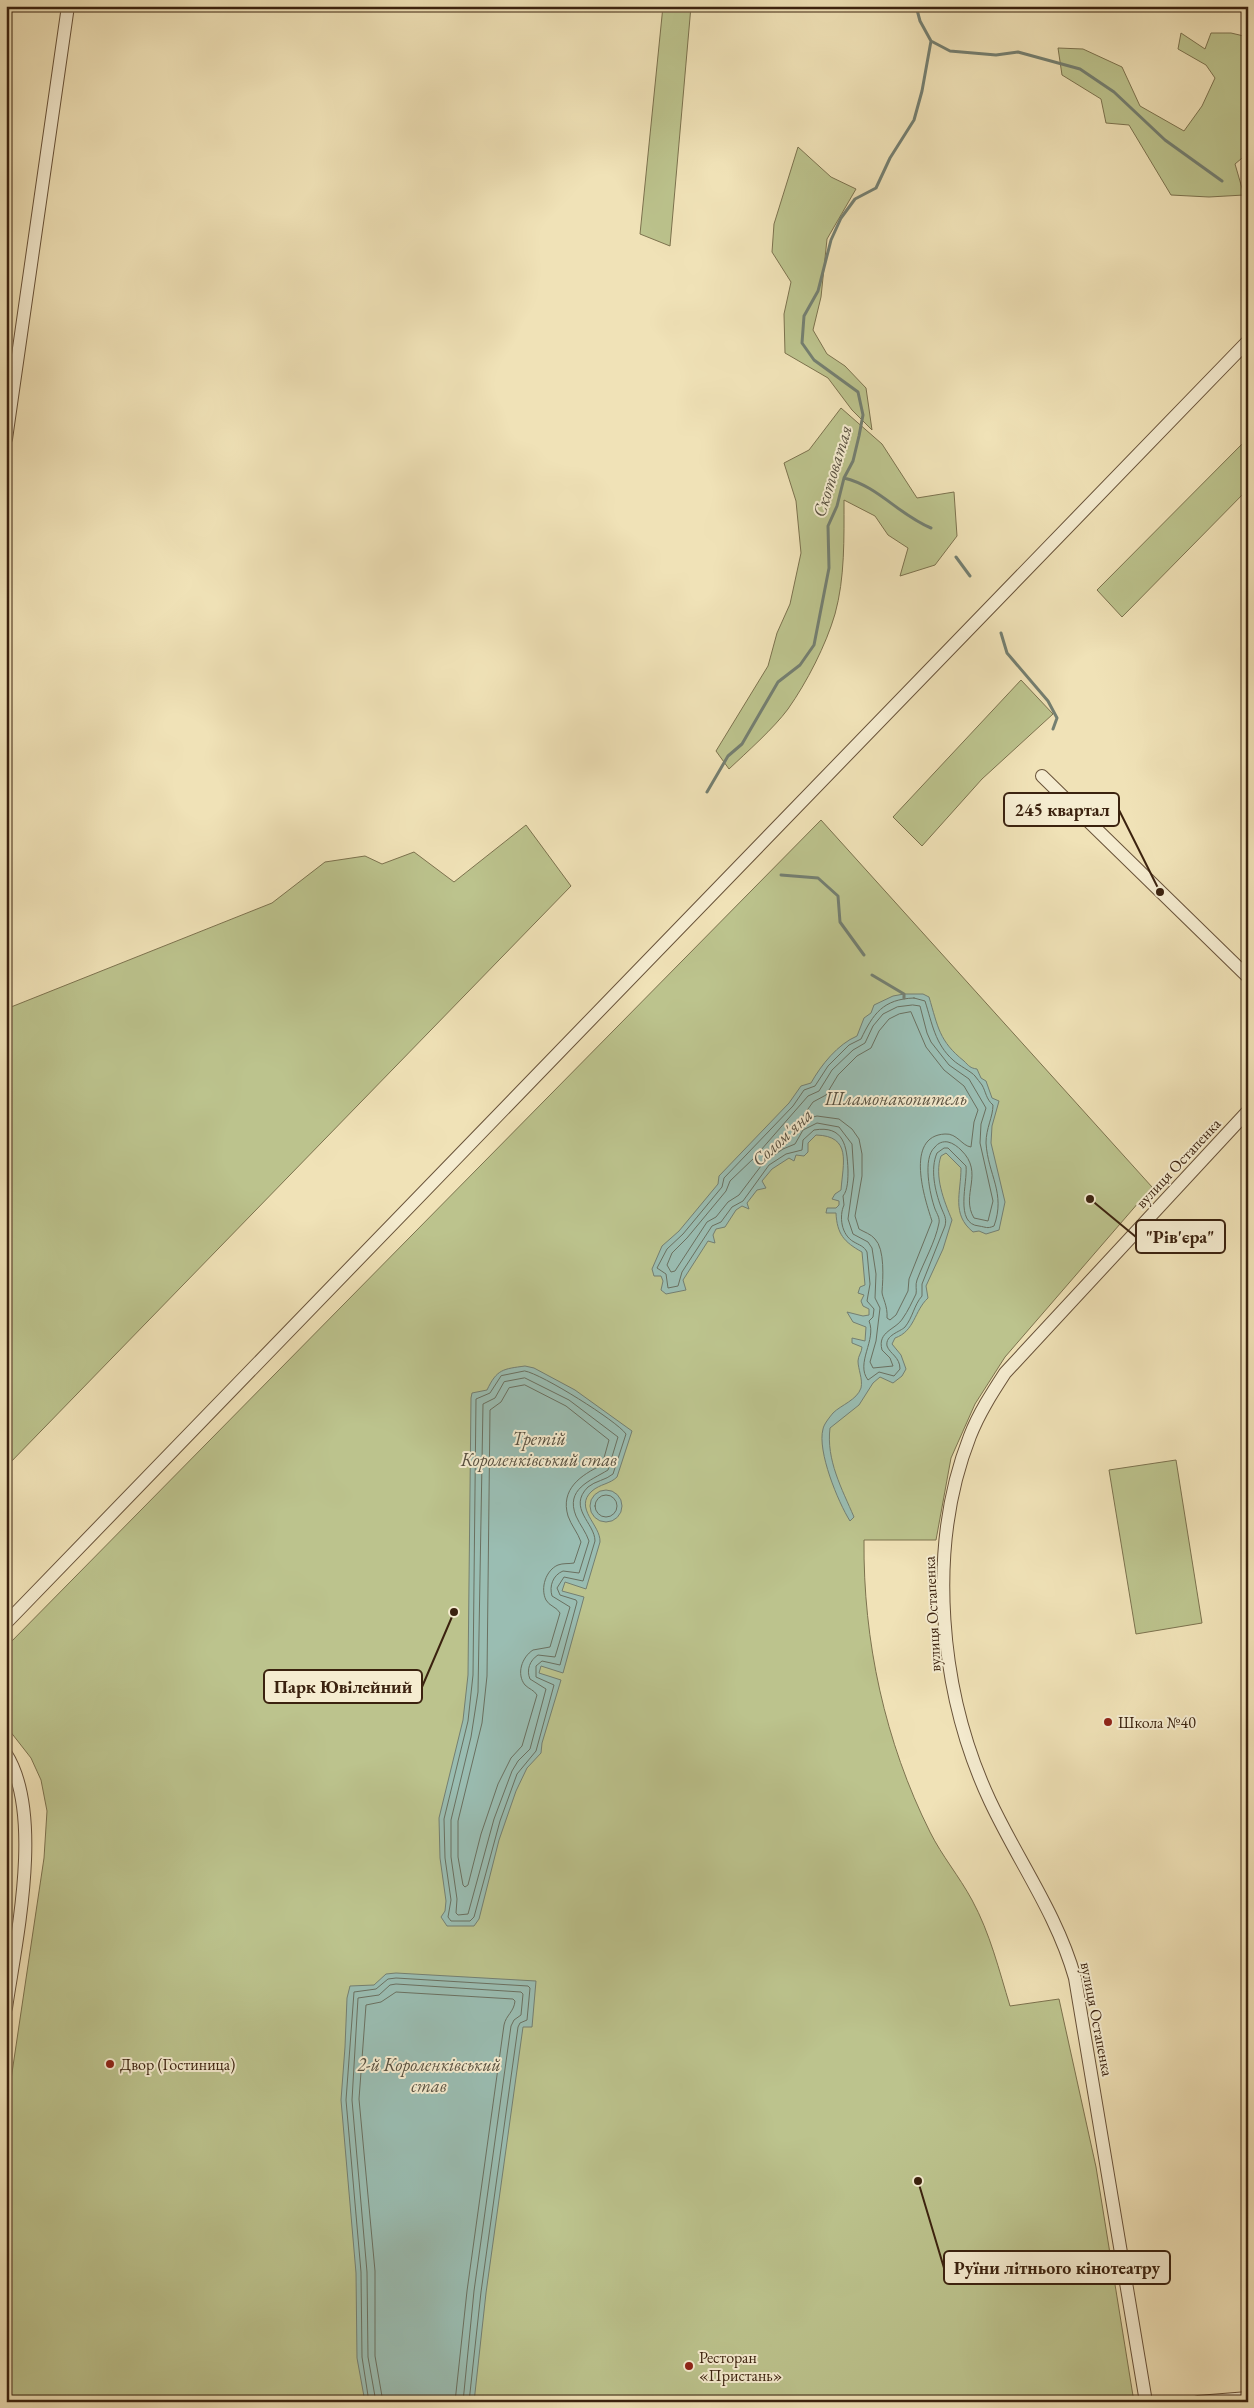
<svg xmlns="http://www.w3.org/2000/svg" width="1254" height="2408" viewBox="0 0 1254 2408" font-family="'EB Garamond',serif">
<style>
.green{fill:#bcc38d;stroke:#7c724e}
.water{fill:#9abdb2;stroke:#747f71}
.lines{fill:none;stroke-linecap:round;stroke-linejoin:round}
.shore{stroke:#6a7060;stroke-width:1}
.stream{stroke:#747f71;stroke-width:3}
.minor-casing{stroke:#685239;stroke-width:14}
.minor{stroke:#f5ecd0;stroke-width:12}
.poi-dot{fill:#8f2418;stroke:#f5ecd0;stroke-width:2}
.labels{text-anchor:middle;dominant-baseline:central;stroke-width:4;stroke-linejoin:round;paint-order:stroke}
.street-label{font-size:16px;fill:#3b220f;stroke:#f5ecd0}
.poi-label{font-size:16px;fill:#3b220f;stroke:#f5ecd0;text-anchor:start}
.water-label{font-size:18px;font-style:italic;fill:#585040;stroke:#f5ecd0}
.leader{fill:none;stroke:#3b220f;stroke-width:2}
.callout-dot{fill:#3b220f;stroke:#f5ecd0;stroke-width:2}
.callout{fill:#f5ecd0;stroke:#3b220f;stroke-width:2}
.callout-label{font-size:18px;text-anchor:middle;font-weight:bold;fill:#3b220f}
</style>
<rect width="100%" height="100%" fill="#f0e2b7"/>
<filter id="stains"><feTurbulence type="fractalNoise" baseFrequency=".004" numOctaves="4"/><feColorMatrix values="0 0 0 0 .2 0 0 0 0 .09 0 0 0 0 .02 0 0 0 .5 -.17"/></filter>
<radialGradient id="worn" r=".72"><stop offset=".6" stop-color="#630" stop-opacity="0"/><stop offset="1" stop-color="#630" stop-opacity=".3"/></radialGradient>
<path class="green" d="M663,6H691L670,246L640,234Z
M1181,33L1205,49L1211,33H1231L1248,37V153L1235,164L1244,195L1209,197L1171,195L1129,125L1106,123L1101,99L1062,75L1058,48L1083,49L1122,67L1140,106L1184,131L1202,106L1215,78L1206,65L1178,49Z
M798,147L831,177L856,189L827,239L821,297L813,330L827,354L845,366L866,388L872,430L852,410L828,378L785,353L784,314L791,282L772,252L774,224Z
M841,408L882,444L917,498L954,492L957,536L935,565L900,576L908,548L888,535L875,516L844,500C844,538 845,578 835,614C826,645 807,682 788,709C774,728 747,752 729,769L716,751L768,666L777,633L790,604L801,553L796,501L784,463L809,450Z
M1248,438V489L1122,617L1097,590Z
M1021,680L1053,714L982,779L922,846L893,817Z
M821,820L1152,1187L1005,1357L975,1404L951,1458L936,1540H864C863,1641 885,1742 930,1832C942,1856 959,1876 972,1900C990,1933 999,1970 1010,2006L1059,1999L1096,2167L1134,2402H6V2113L44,1858L47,1811L41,1780L31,1758L6,1726V1647Z
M526,825L571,886L6,1467V1009L272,903L325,862L365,856L382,864L414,852L454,882Z
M1176,1460L1202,1623L1136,1634L1109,1470Z"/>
<path class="water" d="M904,994H923L929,997C938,1027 939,1041 964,1061C969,1066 970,1068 977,1069L981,1078L986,1081L992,1098L999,1101L992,1126L991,1143L1005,1202L999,1230L986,1234L979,1231L973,1232C951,1214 961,1193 961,1168L946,1153L941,1156C934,1176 944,1201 952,1220L943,1249L926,1286L928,1298C914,1311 915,1331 895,1338L892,1344L901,1355L906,1369L902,1376L893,1383L880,1377L873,1383L859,1405L830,1428C826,1460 842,1489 854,1517L850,1521C838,1502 817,1451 823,1429C824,1424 829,1418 833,1413C841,1405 857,1400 861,1388C863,1379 858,1369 858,1361C858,1356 862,1352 862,1347L852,1343V1338L865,1341L866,1327L853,1322L847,1312L863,1316L869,1315V1309L863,1306L861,1301L864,1295L858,1293L860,1287L865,1285L862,1252C844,1242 837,1234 836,1213H826L827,1208H836L839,1205V1201L832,1199L835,1194L841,1190C843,1163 852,1136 816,1135L808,1143V1152L804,1156L796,1155L794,1161L789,1158L772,1169L762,1181L766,1188L757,1190L747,1203L749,1209L742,1206L736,1210L725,1227L716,1229L713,1235L715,1243L708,1241L683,1280L686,1290L666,1294L661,1290L663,1281L661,1276H654L652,1269L662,1246L679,1231L718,1184L719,1176L789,1103L801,1086L811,1083C821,1065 838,1044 857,1036L864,1018L871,1013L874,1005L893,996Z
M525,1366L534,1368L575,1390L632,1431L617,1477C610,1484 600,1484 592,1491C573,1508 601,1525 600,1542L586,1589L565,1582L562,1591L584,1597L563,1673L541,1666L539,1673L561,1680L542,1743L541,1753L527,1768L516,1791L499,1840L479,1919L474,1926H447L441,1917L445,1911L446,1901L440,1858L439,1818L463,1720L468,1675L471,1398L472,1393L487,1390C497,1369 503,1369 525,1366Z
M590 1506a16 16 0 1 1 32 0a16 16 0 1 1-32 0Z
M396,1973L536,1981L532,2027H523L486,2293L474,2402H365L357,2358L356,2273L341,2100L345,2047L347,1998L350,1986L374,1985L386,1974Z"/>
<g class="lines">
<path class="shore" d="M914,998L925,1001C932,1023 935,1044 953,1060C958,1065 972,1072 975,1076C977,1079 980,1082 982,1085C986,1092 986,1099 993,1105C993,1117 986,1128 986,1143C988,1175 1006,1193 994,1226C987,1229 986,1227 979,1226C954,1224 968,1182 966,1166L948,1148H944L937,1153C930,1169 935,1191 941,1207C944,1215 947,1218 945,1226L922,1284V1296C914,1305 913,1317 905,1327C900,1332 885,1335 887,1346C890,1354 900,1357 900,1369L894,1376L879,1372L868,1380C855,1363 877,1340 869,1321L873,1317L874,1309L867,1301L870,1284L867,1252C864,1246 859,1245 854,1242C841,1235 839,1216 844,1205L843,1196C848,1190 848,1178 848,1170C847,1146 844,1125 814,1130L803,1140L802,1150L786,1154L769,1165L743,1201L732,1207L721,1222L712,1226L682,1272L678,1286L668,1288L666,1274L657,1268L667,1249L683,1234L722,1187L724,1178L793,1106L804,1090L815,1086L828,1066L849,1045L861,1039C873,1014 883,999 914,998Z
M913,1005L920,1006L927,1033L931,1042L949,1065L969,1079L986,1108L981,1124L980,1143L993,1201L988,1221L974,1218C960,1195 985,1173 961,1150C958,1147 953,1143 948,1142C943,1141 938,1143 935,1147C922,1158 930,1195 935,1209C937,1214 940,1218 939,1223C935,1243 924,1261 917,1280C915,1285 917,1290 916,1294C912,1302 908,1311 903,1318C896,1330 877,1331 882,1350L890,1358L893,1366L873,1368L870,1362L876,1341L880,1308L875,1298L876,1274L872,1248L868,1242L853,1234L848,1219L854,1176L852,1144L839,1127L817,1123L803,1130L795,1144L783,1149L764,1162L739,1195L728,1202L716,1217L707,1222L675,1271L671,1272L667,1265L672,1253L687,1238L726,1191L730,1181L754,1158L808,1096L819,1091L832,1070L853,1050L865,1043L873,1026L883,1014L897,1007Z
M911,1012L926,1047L944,1070L964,1086L978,1110L974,1122L971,1147C962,1146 957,1133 945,1134C904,1136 925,1200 932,1221L909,1279L908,1291L896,1315L890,1320L887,1318C888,1306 882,1297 882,1292C883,1279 885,1249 875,1239C871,1234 864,1232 859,1229L855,1216L862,1176V1154L859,1139L852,1129L839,1119L817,1116L805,1119L803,1116L813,1102L826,1095L838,1075L857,1056L871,1048L879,1031L889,1019L899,1014Z
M525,1371C542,1374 617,1421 626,1434L613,1474C606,1480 595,1481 588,1487C567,1508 595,1523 595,1541L583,1581L564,1577L557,1588L560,1595L576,1600L577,1602L560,1665L542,1661L536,1666V1677L554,1685L536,1751L517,1774L500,1821L474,1917L470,1921H451L448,1917L451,1900L445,1858L444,1819L468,1721L473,1675L476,1399L490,1393L501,1376Z
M525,1378L569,1400L618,1437L608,1470C590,1481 565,1489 576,1516C580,1525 586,1532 589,1541L579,1573L563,1571C553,1575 549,1586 552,1596L570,1607L555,1657L538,1655C530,1660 526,1670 530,1679L546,1689L530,1749L518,1761L512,1771L494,1819L468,1914L458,1915L456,1913L457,1899L451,1857V1820L471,1737L478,1692L483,1404L495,1398L504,1382Z
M525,1385L566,1406L609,1440L602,1465C581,1475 560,1489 568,1516C571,1525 578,1533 581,1542L574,1563C569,1564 563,1563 558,1565C546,1570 540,1588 546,1600C549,1606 557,1607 560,1613L550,1647L533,1650C522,1657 516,1674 525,1685C529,1689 534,1690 537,1695L522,1746L511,1758L498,1784L481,1834L468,1885L465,1887L463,1885L458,1857V1821L482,1723L487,1676L490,1410L501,1402L509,1388Z
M595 1506a11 11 0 1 1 22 0a11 11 0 1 1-22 0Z
M369,2402L362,2357L361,2272L346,2100L354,1992L376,1989L388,1979L396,1978L528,1986L530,1988L527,2020L520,2023L518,2027L481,2292L469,2402
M376,2402L368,2357L367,2272L352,2100L358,1998L379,1995L390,1985L396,1984L521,1992L523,1994L521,2015L514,2020L511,2026L474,2291L463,2402
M383,2402L375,2356V2271L359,2099L366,2005L381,2002L396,1992L513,1999L515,2001C514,2012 506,2015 504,2025L467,2291L455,2402"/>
<path class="stream" d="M931,41L950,51L996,55L1018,52L1080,69L1114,92L1165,140L1222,181
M844,478C878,486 899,515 931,528
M956,557L970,576
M1001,633L1007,653L1048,701L1057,718L1053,729
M707,792L728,756L742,744L778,682L800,665L814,645L829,568L828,526L837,506L844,478L853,461L859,436L863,415L858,392L814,360L802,343L804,316L818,291L831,240L841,218L855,199L876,188L890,158L914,120L922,91L931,41L920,21L916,6
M781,875L818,878L838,896L840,922L864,955
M872,975L904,994V998"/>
<g class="minor-casing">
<path id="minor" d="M6,439L68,6
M1042,776L1248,977
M6,1623L1248,341
M6,1754C44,1814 16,1940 6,2008
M1146,2402L1075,1978C1057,1914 1018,1861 990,1801C939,1692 926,1548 970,1436C979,1413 992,1393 1005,1373L1248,1111
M1198,2402L1248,2398"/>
</g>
<use href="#minor" class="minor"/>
</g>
<g class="poi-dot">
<circle cx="1108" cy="1722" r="5"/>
<circle cx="110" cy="2064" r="5"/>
<circle cx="689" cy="2366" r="5"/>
</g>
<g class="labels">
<g class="street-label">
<text transform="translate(1178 1163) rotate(-47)">вулиця Остапенка</text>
<text transform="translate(932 1614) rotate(-93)">вулиця Остапенка</text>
<text transform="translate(1097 2019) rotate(79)">вулиця Остапенка</text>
</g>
<g class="poi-label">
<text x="1118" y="1722">Школа №40</text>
<text x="120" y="2064">Двор (Гостиница)</text>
<text x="699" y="2357">Ресторан<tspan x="699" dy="18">«Пристань»</tspan></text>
</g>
<g class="water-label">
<text transform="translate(832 471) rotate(-73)">Скотоватая</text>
<text x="896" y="1098">Шламонакопитель</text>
<text transform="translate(782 1137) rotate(-43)">Солом'яна</text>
<text x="539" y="1438">Третій<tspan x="539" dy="21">Короленківський став</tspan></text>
<text x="429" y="2064">2-й Короленківський<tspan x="429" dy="21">став</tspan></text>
</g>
</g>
<path class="leader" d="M1160 892L1119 810M1090 1199L1136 1237M454 1612L422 1687M918 2181L944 2268"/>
<g class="callout-dot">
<circle cx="1160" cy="892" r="5"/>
<circle cx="1090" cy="1199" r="5"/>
<circle cx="454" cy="1612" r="5"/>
<circle cx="918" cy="2181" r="5"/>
</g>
<g class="callout">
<rect x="1004" y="793" width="115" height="33" rx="5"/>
<rect x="1136" y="1220" width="89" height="33" rx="5"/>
<rect x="264" y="1670" width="158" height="33" rx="5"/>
<rect x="944" y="2251" width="226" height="33" rx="5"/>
</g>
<g class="callout-label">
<text x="1062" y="816">245 квартал</text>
<text x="1180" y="1243">"Рів'єра"</text>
<text x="343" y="1693">Парк Ювілейний</text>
<text x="1057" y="2274">Руїни літнього кінотеатру</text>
</g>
<rect width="1254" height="2408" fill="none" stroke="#f0e2b7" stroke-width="25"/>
<rect x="8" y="8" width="1239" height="2393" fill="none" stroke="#3b220f" stroke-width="2.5"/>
<rect x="12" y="12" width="1229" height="2383" fill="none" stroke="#3b220f"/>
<rect width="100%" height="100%" filter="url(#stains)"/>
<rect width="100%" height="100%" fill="url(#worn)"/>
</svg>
